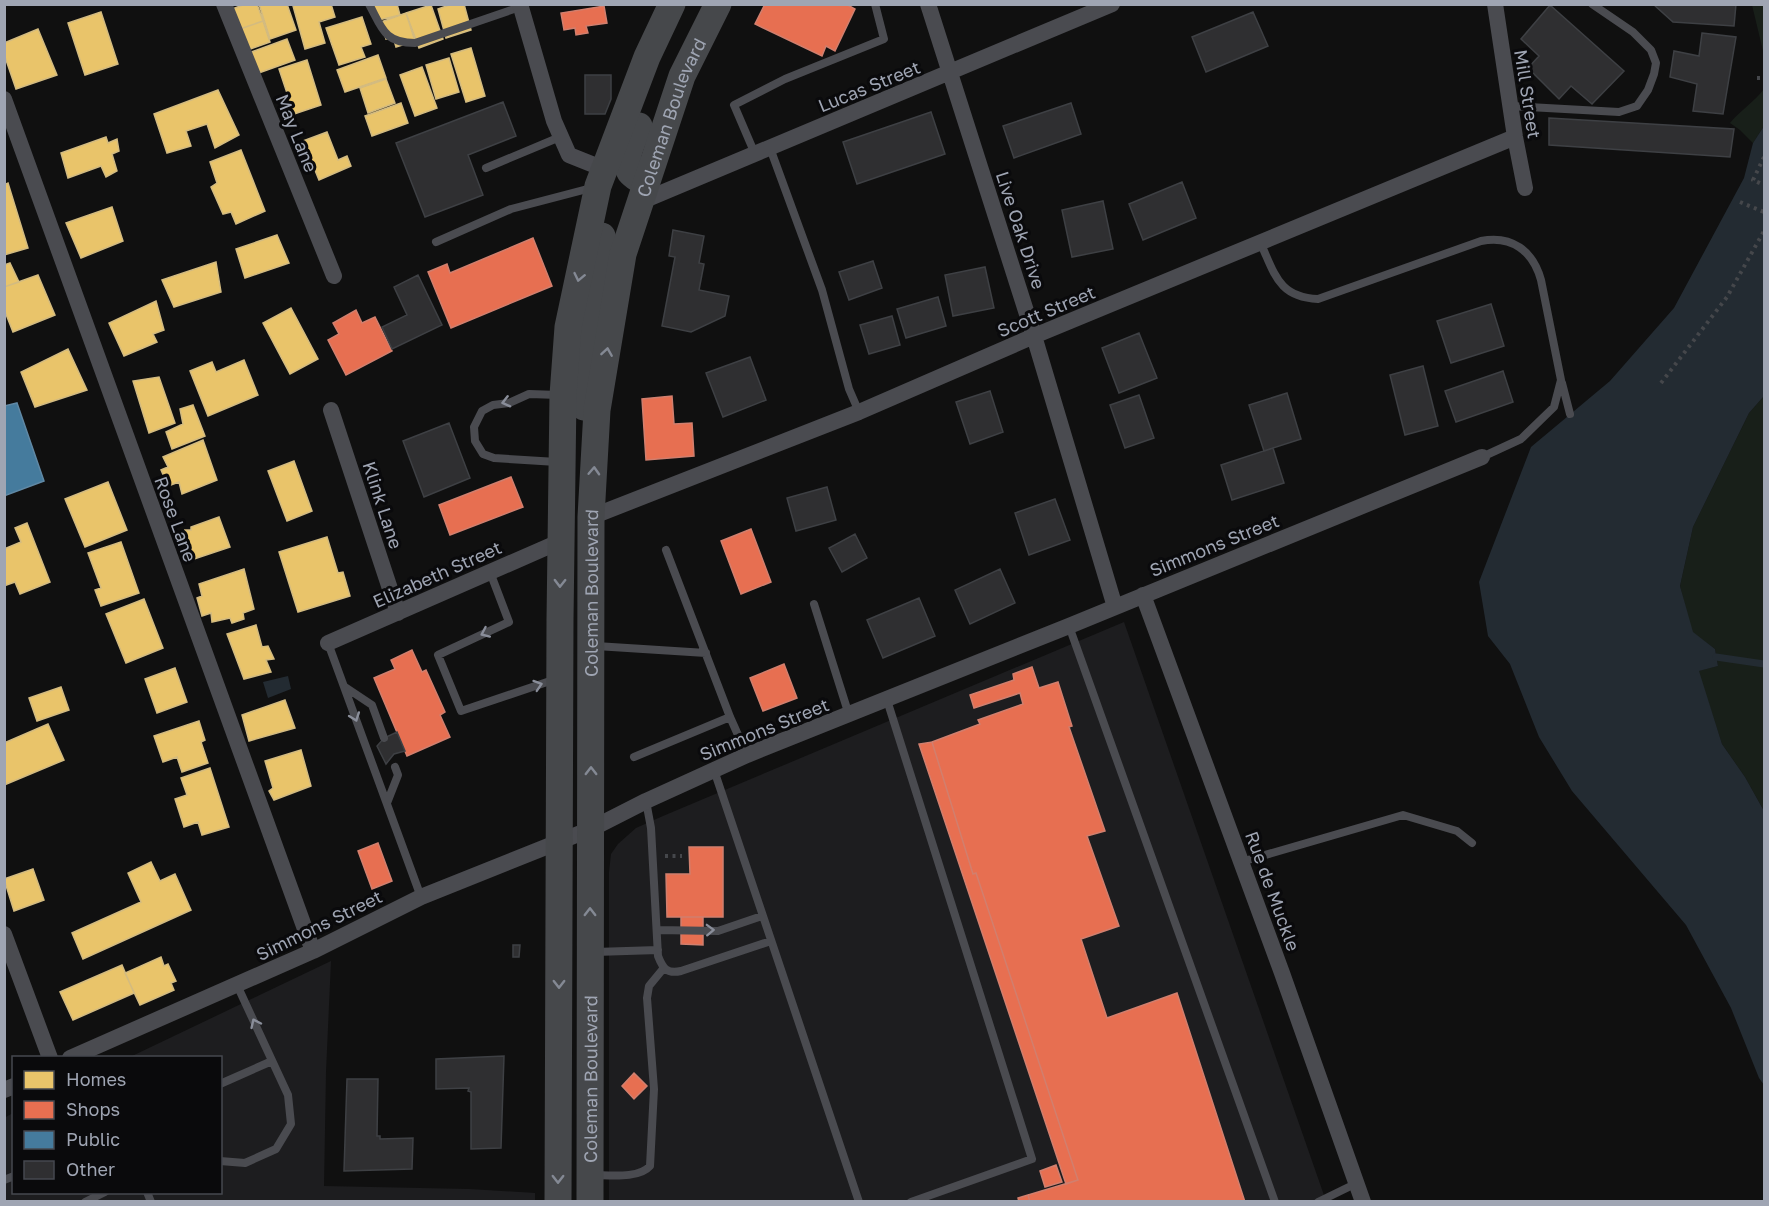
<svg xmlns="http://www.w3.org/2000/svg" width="1769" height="1206" viewBox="0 0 1769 1206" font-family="'Golos Text',sans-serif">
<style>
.built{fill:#1d1d1f}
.green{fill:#181f19}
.water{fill:#232b32}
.homes{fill:#e9c46a;stroke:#d3bb80;stroke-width:1.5}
.shops{fill:#e76f51;stroke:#d17f6e;stroke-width:1.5}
.public{fill:#457b9d;stroke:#6088a4;stroke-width:1.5}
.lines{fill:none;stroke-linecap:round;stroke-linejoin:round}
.stream{stroke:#232b32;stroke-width:7}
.building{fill:#2f2f31;stroke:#3e4044;stroke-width:1.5}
.path{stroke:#45474b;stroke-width:4;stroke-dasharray:3 4.5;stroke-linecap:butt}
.service{stroke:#4a4b50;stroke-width:8}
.minor{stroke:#4a4b50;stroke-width:16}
.primary{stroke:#46484b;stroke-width:27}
.oneway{stroke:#848994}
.oneway2{stroke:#8a8e9a}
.labels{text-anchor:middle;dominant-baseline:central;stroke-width:6;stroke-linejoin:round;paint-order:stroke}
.street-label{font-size:18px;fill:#9fa5b3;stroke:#0a0a0c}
</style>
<rect width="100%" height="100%" fill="#101010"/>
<path class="built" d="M1124,622L1326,1201L609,1202V872L611,854L618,844L636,828L663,816Z
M331,961L326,1072L324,1186L469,1189L535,1193V1201H5L4,1118L13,1113L14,1192H220V1058L130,1057Z"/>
<path class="green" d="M1752,5H1764V55Z
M1764,89V126L1753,143L1740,130L1730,123C1741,110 1754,102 1764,89Z
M1764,396V811L1745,777L1722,744L1698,671L1718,666L1715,649L1692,632L1680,586L1693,527L1749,413Z"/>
<path class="water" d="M1764,126V396L1749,413L1693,527L1680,586L1693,632L1715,649L1718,666L1699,671L1722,744L1745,777L1764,811V1085L1759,1078L1731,1008L1686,925L1572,791L1539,737L1510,664L1488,636L1479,582L1531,447L1610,381L1674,308L1744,178L1753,143Z
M288,676L291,689L268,698L263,682Z"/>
<path class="homes" d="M245,4H257L263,21L237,30L230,10Z
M259,4H287L296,30L270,39Z
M297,4H331L335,17L319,22L325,43L305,49L293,6Z
M371,4H397L400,15L379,20Z
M452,4H464L471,30L446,38L438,9Z
M431,5L443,39L419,48L406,13Z
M101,12L118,64L85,75L68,23Z
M406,13L415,41L396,47L393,37L386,39L381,22Z
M362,17L371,44L361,47L365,57L339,65L326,28Z
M263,21L270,42L245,51L237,30Z
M38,29L57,75L16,89L4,54V43Z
M287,39L295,60L253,75L246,54Z
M471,48L485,96L466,102L451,54Z
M378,55L386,78L345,92L337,70Z
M449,58L459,92L436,99L426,65Z
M307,60L321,105L294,114L279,69Z
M422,67L437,108L415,116L400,75Z
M386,79L395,103L368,113L360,88Z
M218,90L239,135L215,148L207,124L186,131L191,146L167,153L154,114Z
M401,103L408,123L372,136L365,116Z
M327,132L338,160L347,156L351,166L319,180L303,141Z
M106,137L108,143L117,139L119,151L112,154L117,171L106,177L101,166L68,178L61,153Z
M241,150L265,211L236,224L231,212L223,214L211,187L217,183L210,162Z
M8,183L28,248L4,255V185Z
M112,207L123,241L81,258L66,223Z
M277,235L289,263L245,278L236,249Z
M216,262L221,292L174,307L162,280Z
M10,263L19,282L4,287V265Z
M38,275L55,315L13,332L4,309V287Z
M156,301L164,330L153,334L157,342L124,356L109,323Z
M291,308L318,359L290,374L263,323Z
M68,349L87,390L35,407L21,372Z
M244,360L258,395L208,416L190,371L212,362L216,372Z
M159,377L175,423L149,433L133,381Z
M193,405L205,436L172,449L166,432L183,424L180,409Z
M203,440L217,480L182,494L179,482L168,486L161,470L168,467L163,457Z
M294,461L312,511L287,521L268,471Z
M108,482L127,530L85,547L65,499Z
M219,517L230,547L194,559L185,530H191V527Z
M27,523L50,582L20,594L15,582L4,586V549L21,542L15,528Z
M327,537L338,573L343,572L350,596L298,612L279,552Z
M121,542L139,593L101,606L95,590L101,588L88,553Z
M244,569L254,609L243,613L244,619L232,623L230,618L212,622L211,613L202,616L197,598L202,596L199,584Z
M144,599L163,648L126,663L106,614Z
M256,625L262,647L268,646L274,659L266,660L271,672L244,679L227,634Z
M175,668L187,702L157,713L145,679Z
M61,687L69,710L37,721L29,698Z
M285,700L295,728L249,741L242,715Z
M199,721L205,740L201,742L208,763L182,772L177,757L163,762L154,736Z
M48,724L64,760L4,785V743Z
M301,750L311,786L274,800L269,791L273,788L265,761Z
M210,768L229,827L202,835L198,822L184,827L175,799L187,795L181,778Z
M151,862L160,881L175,874L191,910L83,959L72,933L141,902L128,873Z
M33,869L44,900L14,911L4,879Z
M161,957L164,966L168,964L176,981L171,983L174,990L140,1005L125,973Z
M122,965L134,993L73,1020L60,992Z"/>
<path class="shops" d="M765,4H846L855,9L835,51L826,46L822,56L755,24Z
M604,6L607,23L586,26L588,33L576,35L575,28L564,30L561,13Z
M533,238L552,286L451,328L428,272L447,264L450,273Z
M356,310L362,323L375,317L392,351L346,375L328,340L339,334L333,323Z
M672,396L674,424L692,423L694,456L646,460L642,399Z
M511,477L523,507L450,535L439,505Z
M751,529L771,582L741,594L721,541Z
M412,650L422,672L426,670L445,712L440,715L450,737L407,756L374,678L395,669L391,660Z
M784,664L797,698L763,711L750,678Z
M1032,667L1039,688L1058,682L1072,726L1069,727L1105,831L1087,836L1119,926L1081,939L1107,1018L1177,993L1245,1202H1030L1028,1195L1078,1180L976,873L973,874L932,742L980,724L978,720L1023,704L1020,693L974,708L970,695L1014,680L1013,674Z
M932,742L973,874L976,873L1078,1180L1066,1184L919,744Z
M378,843L392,881L372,889L358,851Z
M689,847H723V917H667L666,874H690Z
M681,917H703V945L681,944Z
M634,1073L647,1086L634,1099L622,1086Z
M1056,1165L1062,1182L1045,1187L1040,1171Z
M1028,1195L1030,1202H1019L1018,1198Z"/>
<path class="public" d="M17,403L44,481L4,496V406Z"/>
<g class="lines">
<path class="stream" d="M1716,657L1764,664"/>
</g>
<path class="building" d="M1653,4H1736L1734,26L1673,22Z
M1550,5L1624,71L1592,104L1571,86L1559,99L1528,68L1539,56L1521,39Z
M1253,12L1268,46L1206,72L1192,37Z
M1702,33L1736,37L1723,114L1693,111L1697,84L1670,77L1674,51L1699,56Z
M585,75H611V99L605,114H585Z
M503,102L516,136L468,155L483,195L425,217L396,143Z
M1071,103L1081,134L1014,158L1003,126Z
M931,112L945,154L857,184L843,142Z
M1549,118L1734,129L1730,157L1549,145Z
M1182,182L1196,218L1143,240L1129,204Z
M1103,201L1113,249L1072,257L1062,210Z
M673,230L704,236L699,263L704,264L699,290L729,296L725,316L691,332L662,326L675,257L669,256Z
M873,261L882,288L849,300L839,272Z
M985,267L994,308L953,316L945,275Z
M418,275L442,325L392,349L382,327L407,315L394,287Z
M938,297L946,326L906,338L897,309Z
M1491,304L1504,346L1451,363L1437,321Z
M892,316L900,345L869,354L860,325Z
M1139,333L1157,378L1119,393L1102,348Z
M750,357L766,400L723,417L706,373Z
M1423,366L1438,426L1405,435L1390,375Z
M1503,371L1513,402L1456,422L1445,391Z
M990,391L1003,432L970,444L956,402Z
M1287,393L1301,439L1264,451L1249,405Z
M1139,395L1154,438L1125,448L1110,405Z
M449,423L470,478L424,497L403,441Z
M1273,448L1284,483L1232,500L1221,465Z
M827,487L836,520L796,531L787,498Z
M1055,499L1070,540L1029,555L1015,513Z
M855,534L867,558L842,572L829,548Z
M1000,569L1015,603L970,624L955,590Z
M919,598L935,636L883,658L867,620Z
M397,732L405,751L394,754L386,764L377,746L384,738Z
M513,945H520L519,957H513Z
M504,1056L501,1148L471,1149V1092L468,1091L469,1088L436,1089V1059Z
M347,1079H378L377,1136H380V1139L413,1138L412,1169L344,1171Z"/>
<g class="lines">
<path class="path" d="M1757,78H1764
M1764,157L1753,180L1764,185
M1740,202L1764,212
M1661,383L1727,297L1764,231
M665,856H682"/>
<path class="service" d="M369,4C382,28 384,43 415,43L520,7
M1510,106L1619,112L1637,106L1648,90L1654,74L1656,63L1651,50L1633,32L1592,4
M770,148L822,290L849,389L859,412
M755,154L734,105L785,79L884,39L875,4
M486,168L560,137
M436,242L511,209L595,187
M1260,242C1275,274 1278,297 1318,299L1481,241C1512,235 1533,251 1541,280L1561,380L1554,407L1521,439L1482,457
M1562,383L1570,414
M557,462L494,458L483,454L475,441L474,427L482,411L493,405L509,403L529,394L559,395
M666,550L730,717L747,755
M490,572L509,622L438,655L461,711L556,679
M814,604L849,715
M1069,626L1275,1202
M328,643L421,897
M596,646L706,653
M345,687L372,705L384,738
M887,700L1032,1159L911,1202
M634,757L730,717
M714,770L859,1202
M646,801L651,828L658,956C663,969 667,974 681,971L771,941
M387,803L398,775L395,767
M1241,862L1403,815L1457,831L1472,843
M657,930L718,931L762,916
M595,952L658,950
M220,1084L272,1061
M220,1161L245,1163L276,1149L291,1124L288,1095L237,985
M592,1175C609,1175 639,1179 650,1166L654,1089L647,998L649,986L663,969
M4,1180L14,1176
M147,1192L151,1202
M85,1202L105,1192
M1318,1202L1357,1183"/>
<path class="minor" d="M224,4L334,276
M520,4L554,121L569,155L604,169
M928,4L1034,336L1115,607
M1495,4L1515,137L1525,188
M4,99L313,951
M640,202L1112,4
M331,410L398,613
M591,517L859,412L1034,336L1515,137
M1143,595L1282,973L1363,1202
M328,643L561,541
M4,934L50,1058
M70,1058L313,951L421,897L591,829L646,801L747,755L1069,626L1482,457
M4,1090L14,1086"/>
<g class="primary">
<path d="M639,126C634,138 622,160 630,172C634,177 641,180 645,184"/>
<path d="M584,407L580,401L604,243L602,236"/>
<path d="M558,1202L560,620L563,395L568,327L598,186L647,57L672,4"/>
<path id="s1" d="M590,1202L591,517L597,410L623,254L682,76L718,4"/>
</g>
</g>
<defs><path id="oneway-chevron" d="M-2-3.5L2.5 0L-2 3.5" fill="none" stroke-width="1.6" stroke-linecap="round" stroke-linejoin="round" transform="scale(1.5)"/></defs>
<g class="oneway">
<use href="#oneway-chevron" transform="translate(579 277) rotate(102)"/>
<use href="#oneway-chevron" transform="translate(607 352) rotate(-81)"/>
<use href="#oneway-chevron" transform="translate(594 471) rotate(-87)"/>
<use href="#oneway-chevron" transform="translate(560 583) rotate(91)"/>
<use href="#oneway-chevron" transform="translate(591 771) rotate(-90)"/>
<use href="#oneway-chevron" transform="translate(590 912) rotate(-90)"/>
<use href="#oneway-chevron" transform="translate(559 984) rotate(90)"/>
<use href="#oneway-chevron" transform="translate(558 1179) rotate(90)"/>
</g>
<g class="oneway2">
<use href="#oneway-chevron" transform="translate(506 402) rotate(166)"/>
<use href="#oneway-chevron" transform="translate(485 633) rotate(156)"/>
<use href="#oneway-chevron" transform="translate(538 685) rotate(-18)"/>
<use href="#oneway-chevron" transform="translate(355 717) rotate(70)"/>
<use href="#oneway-chevron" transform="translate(710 930) rotate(-2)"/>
<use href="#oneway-chevron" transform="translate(255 1023) rotate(-115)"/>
</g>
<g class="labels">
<g class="street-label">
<text transform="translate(869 86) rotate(-22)">Lucas Street</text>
<text transform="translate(1528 94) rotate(81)">Mill Street</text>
<text stroke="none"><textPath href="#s1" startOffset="1095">Coleman Boulevard</textPath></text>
<text transform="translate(297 133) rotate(68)">May Lane</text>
<text transform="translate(1021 230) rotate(72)">Live Oak Drive</text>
<text transform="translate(1046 311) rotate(-23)">Scott Street</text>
<text transform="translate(383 505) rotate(72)">Klink Lane</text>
<text transform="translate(176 519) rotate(70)">Rose Lane</text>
<text transform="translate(1214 545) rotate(-22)">Simmons Street</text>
<text transform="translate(437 574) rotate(-24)">Elizabeth Street</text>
<text stroke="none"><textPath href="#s1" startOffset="609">Coleman Boulevard</textPath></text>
<text transform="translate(764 729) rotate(-22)">Simmons Street</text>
<text transform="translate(1273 891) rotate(70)">Rue de Muckle</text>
<text transform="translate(319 925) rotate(-26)">Simmons Street</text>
<text stroke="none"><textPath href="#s1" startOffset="123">Coleman Boulevard</textPath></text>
</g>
</g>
<rect width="1769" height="1206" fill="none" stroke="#9fa5b3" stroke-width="12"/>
<rect x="12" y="1056" width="210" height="138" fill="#0a0a0c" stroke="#46484f" stroke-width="1.5"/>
<rect x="24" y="1071" width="30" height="18" fill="#e9c46a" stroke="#46484f" stroke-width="1.5"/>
<text x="66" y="1086" font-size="18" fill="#9fa5b3">Homes</text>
<rect x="24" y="1101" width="30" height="18" fill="#e76f51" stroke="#46484f" stroke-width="1.5"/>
<text x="66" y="1116" font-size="18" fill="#9fa5b3">Shops</text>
<rect x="24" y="1131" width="30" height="18" fill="#457b9d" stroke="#46484f" stroke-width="1.5"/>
<text x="66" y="1146" font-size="18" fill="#9fa5b3">Public</text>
<rect x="24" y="1161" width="30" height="18" fill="#2f2f31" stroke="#46484f" stroke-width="1.5"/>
<text x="66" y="1176" font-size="18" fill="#9fa5b3">Other</text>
</svg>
